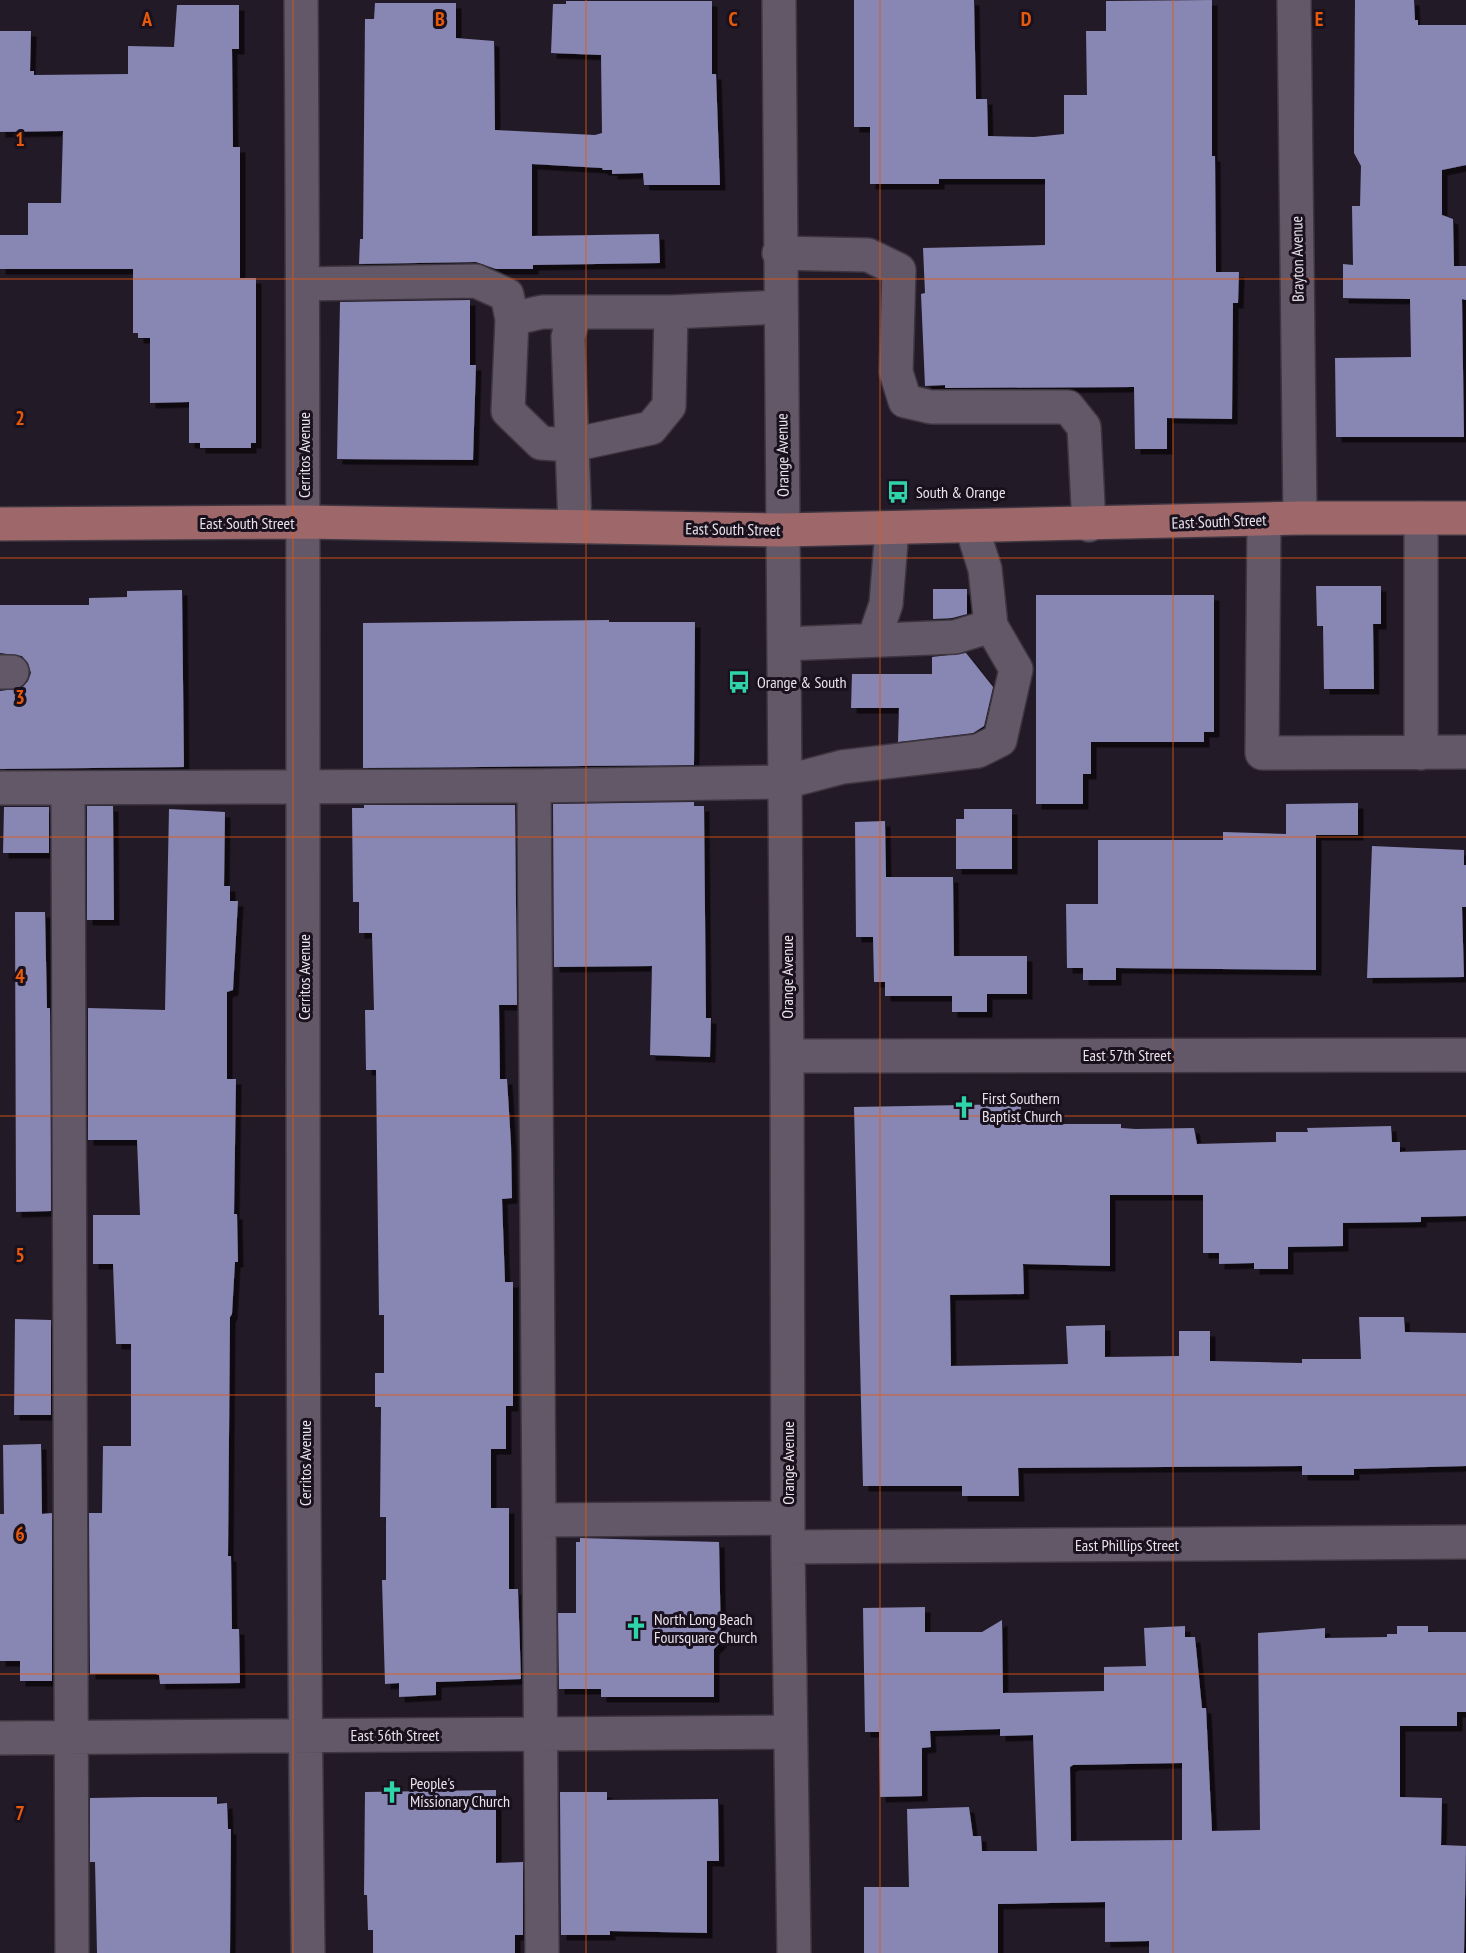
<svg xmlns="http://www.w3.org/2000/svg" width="1466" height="1953" viewBox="0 0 1466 1953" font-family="'PT Sans Narrow',sans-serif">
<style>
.building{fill:#8886b2;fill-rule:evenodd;filter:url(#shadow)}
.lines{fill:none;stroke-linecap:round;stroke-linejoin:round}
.minor-casing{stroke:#3d3640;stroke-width:36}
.major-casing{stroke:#3d3640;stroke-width:36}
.minor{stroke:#635868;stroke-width:33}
.major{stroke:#9e686a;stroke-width:33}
.grid{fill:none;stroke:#e8590c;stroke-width:1.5;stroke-opacity:0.55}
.labels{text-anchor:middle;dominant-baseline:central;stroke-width:6;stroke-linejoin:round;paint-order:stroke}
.street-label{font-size:16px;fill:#e9e3ec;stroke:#19111d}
.poi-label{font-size:16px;fill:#e9e3ec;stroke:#19111d;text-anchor:start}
.grid-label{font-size:20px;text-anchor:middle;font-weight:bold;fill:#e8590c;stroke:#19111d;stroke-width:6;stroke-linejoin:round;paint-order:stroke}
</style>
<defs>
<filter id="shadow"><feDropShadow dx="5.5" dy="5.5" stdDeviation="0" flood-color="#0009"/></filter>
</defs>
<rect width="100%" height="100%" fill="#231a27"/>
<path class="building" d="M854,0H974L976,99H987L988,136L1034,137L1064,134V95H1087L1086,31H1106V1L1212,0V156H1215L1216,272H1239L1238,303H1233L1232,419L1167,418V449H1135L1134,387L945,388V385L925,386L921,294L925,293L923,248L1045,245V179H939V184H870V127H854Z
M1355,0H1414L1415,20H1418V25H1466V165L1442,170V215L1453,219L1454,266H1466V300L1462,299L1464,437H1336L1335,358L1411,357L1410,299L1343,298V264L1353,265L1352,206H1360L1361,166L1354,153V134Z
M566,1H712V74H716L720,185H644L643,173L612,174V170H603L602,168L532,164V236L659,234L660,263L533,265V269H496L476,262L359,264L360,239H363L365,19H374L375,3H456V38L494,41L495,130L595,135L602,133L601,55L551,53L553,4H566Z
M177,5H239V49H232L233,147H240V278H256V443H251V448H200V443H189V402L150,403V338H138V333H133V269H0V235H28V203H61L63,131L0,132V31H31L30,71H34V75L128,74V46L174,47Z
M470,300V365H476L473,460L337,459L340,302Z
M1316,586H1381V624H1373L1374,689H1324L1323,626H1317Z
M933,589H967V614L952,618L933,619Z
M182,590L184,767L0,769V691L22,688L28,681L31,673L28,663L22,656L0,653V605H89V598L127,597V591Z
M1036,595H1214V732H1204V742H1091V774H1083V804H1036Z
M609,620V622H695L694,765L363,768V623Z
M966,653L993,687L984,726L973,733L898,742L899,708H851L852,674H932V657Z
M694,802V806H704L706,1018H711L710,1057L650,1055L652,966L554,967L553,804Z
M1358,803V835H1316V970L1116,968V980H1083V968H1067L1066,904H1098V840H1223V832L1286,834V804Z
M364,805H515L517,1005H499L500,1079H507L511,1144L512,1198L502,1199L505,1282H513V1406H506V1449H491V1508H509V1589H518L521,1679L436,1682V1695L399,1697V1683L385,1684L382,1580H386V1517H380L381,1410V1407H375V1373H384V1315H379L376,1070H366L365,1010H374L372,933H359V902H353L352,808H364Z
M87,806H113L114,920H87Z
M4,807H49V853H3Z
M169,809L225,812L224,886H230V901H238L233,990L227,992V1079H236L234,1214H237L238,1262H235L232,1314L230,1317L228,1556H231L232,1629H239L240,1683L160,1684L159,1675L156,1674H90L89,1513H102L103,1446H131V1344H116L113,1264H93V1215H140L137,1140H88V1008L165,1010Z
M964,809H1012V869H956V819H964Z
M885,821L886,877H953L954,956H1027V994H987V1012H952V996H885V982H874L873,937H856L855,822Z
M1372,846L1464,850V865H1466V907H1462L1464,977L1367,978Z
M15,912H45L47,1008H50L51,1211L16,1212Z
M1021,1104V1124H1121V1128L1136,1129L1194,1128L1197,1144L1276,1142V1132H1308L1307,1128L1391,1126L1392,1142H1400V1152L1466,1150V1216L1421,1217V1222L1343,1223V1246L1288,1247V1269H1254V1263L1219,1264V1253H1203V1195H1110V1266L1023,1264L1024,1294L950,1295L951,1366L1068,1364L1066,1326L1105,1325V1357L1179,1356V1331H1210V1361L1302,1363V1359H1361L1359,1317H1404L1405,1332L1466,1333V1466L1354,1469V1475H1302V1466L1018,1468L1019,1496H962V1486H863L854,1107Z
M15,1319L51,1320V1415H14Z
M41,1444L42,1514L52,1513V1681H20V1661H0V1514H4L3,1445Z
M580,1538L719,1542L721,1642L714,1649V1697H601V1689H559L558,1613H576V1542H580Z
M925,1607V1632H982L1002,1620L1003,1693L1104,1691V1667L1146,1666L1144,1628L1185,1626V1637H1195L1202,1708H1206L1212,1831L1260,1830L1258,1633L1325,1628V1638L1387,1637V1634H1397V1626H1428V1632H1466V1712H1457V1726H1400V1797L1442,1798L1441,1845L1466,1846L1464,1953H1149V1941L1105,1942V1902L998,1904V1953H864V1887H909L907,1809L969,1807L973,1836H981L982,1851H1037L1033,1735L1000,1736V1729L930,1731L931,1747L922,1748V1796L880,1797L879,1732H865L863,1608ZM1182,1763V1840L1071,1841L1070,1767L1073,1765Z
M496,1790V1863L523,1862V1935H515V1953H373V1930H368L367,1895H364L365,1792Z
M560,1792H607V1800L718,1799L719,1861H707V1933L610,1931V1935H561Z
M143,1797H217V1804L227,1803L228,1829H231L230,1953H97L95,1862H90V1798Z"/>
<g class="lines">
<g class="minor-casing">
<path id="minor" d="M301,0C306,651 299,1302 308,1953
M779,0L787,1056L788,1547L794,1953
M1294,0L1300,518
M779,253L868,255L899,270L896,372L905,401L931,407H1068L1084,427L1089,525
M303,284L476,281L507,295L512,319L508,411L541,443L572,445L651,428L669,406L671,312
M512,319L542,312H671L780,307
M1421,518V753
M1264,520L1262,753L1466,752
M575,526L568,337L575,312
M972,528L985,569L991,626
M874,639L886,604L892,529
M0,672H12
M534,786L542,1953
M0,788L534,786L785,782L842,767L978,751L1000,740L1016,669L991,626L955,637L784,644
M68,788L72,1953
M787,1056L1466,1055
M541,1520L788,1518
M788,1547L1466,1542
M0,1738L790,1732"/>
</g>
<g class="major-casing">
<path id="major" d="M0,524L304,522L784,530L1300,518H1466"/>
</g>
<use href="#minor" class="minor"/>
<use href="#major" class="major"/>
</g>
<path class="grid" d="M293,0V1953M586,0V1953M880,0V1953M1173,0V1953M0,279H1466M0,558H1466M0,837H1466M0,1116H1466M0,1395H1466M0,1674H1466"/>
<defs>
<g id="bus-bare" transform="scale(1.8)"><path d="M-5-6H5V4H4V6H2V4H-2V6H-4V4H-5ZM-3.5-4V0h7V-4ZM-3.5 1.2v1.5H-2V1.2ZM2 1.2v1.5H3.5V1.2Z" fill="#2fd4aa" stroke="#19111d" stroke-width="2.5" paint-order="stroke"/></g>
<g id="church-bare" transform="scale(1.8)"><path d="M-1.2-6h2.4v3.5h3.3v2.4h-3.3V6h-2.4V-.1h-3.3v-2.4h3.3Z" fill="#2fd4aa" stroke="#19111d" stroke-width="2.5" paint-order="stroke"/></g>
</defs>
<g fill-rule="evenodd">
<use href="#bus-bare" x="898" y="492"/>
<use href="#bus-bare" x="739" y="682"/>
<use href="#church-bare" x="964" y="1107"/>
<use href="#church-bare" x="636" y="1628"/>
<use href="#church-bare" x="392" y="1792"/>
</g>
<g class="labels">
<g class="street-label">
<text transform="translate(1297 259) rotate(-91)">Brayton Avenue</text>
<text transform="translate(304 455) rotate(-90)">Cerritos Avenue</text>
<text transform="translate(782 455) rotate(-91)">Orange Avenue</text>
<text transform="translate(1219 521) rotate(-2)">East South Street</text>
<text x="247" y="523">East South Street</text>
<text transform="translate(733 529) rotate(1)">East South Street</text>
<text transform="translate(304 977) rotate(-90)">Cerritos Avenue</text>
<text transform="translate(787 977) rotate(-90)">Orange Avenue</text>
<text x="1127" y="1055">East 57th Street</text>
<text transform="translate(305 1463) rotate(-90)">Cerritos Avenue</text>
<text transform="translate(788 1463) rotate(-90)">Orange Avenue</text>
<text x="1127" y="1545">East Phillips Street</text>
<text x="395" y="1735">East 56th Street</text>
</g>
<g class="poi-label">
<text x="916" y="492">South &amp; Orange</text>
<text x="757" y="682">Orange &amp; South</text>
<text x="982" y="1098">First Southern<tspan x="982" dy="18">Baptist Church</tspan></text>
<text x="654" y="1619">North Long Beach<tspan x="654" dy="18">Foursquare Church</tspan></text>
<text x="410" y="1783">People's<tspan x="410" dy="18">Missionary Church</tspan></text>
</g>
</g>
<g class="grid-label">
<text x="147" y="26">A</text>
<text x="440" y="26">B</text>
<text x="733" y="26">C</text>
<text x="1026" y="26">D</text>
<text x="1319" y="26">E</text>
<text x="20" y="146">1</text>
<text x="20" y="425">2</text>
<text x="20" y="704">3</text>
<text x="20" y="983">4</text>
<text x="20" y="1262">5</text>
<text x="20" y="1541">6</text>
<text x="20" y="1820">7</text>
</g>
</svg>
